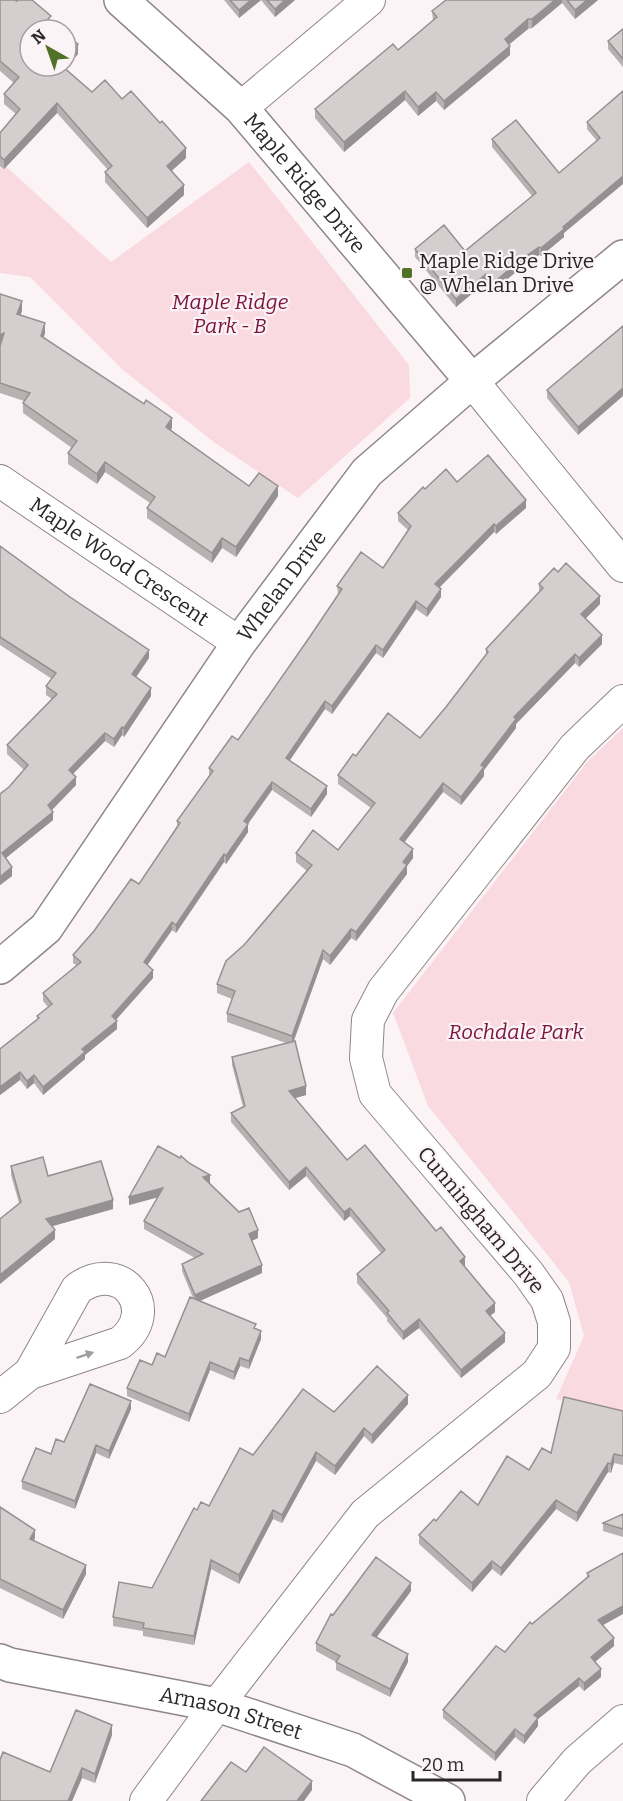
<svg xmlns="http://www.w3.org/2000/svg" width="623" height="1801" viewBox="0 0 623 1801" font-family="Bitter,serif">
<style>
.green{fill:#f9dae1}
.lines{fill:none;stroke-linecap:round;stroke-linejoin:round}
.street-casing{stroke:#8e8789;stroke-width:34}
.secondary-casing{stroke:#8e8789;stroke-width:36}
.street{stroke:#fff;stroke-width:32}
.secondary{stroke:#fff;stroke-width:33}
.wall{fill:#b7b1b2}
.shaded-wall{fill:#959091}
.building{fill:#d5cecf;stroke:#959091;stroke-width:1.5}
.oneway{fill:#9f9e9e}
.poi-dot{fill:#507127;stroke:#fbf3f5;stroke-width:2}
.labels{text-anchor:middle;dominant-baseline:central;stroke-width:4.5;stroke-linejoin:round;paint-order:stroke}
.street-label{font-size:21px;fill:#2a2728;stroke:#fbf3f5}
.poi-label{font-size:21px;fill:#2a2728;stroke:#fbf3f5;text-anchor:start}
.park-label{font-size:21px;font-style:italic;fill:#7c153f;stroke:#fbf3f5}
</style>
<rect width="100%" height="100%" fill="#fbf3f5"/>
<path class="green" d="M0,161L111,262L249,162L409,365L410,398L298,498L215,443L123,370L30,277L0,273Z
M623,728V1416L556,1399L584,1336L569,1282L428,1106L393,1013L588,761Z"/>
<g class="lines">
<g class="street-casing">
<g id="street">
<path d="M241,108L369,0"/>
<path d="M472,381L623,566"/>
<path id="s1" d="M0,481L239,643"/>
<path d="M0,1397L30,1373L120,1343C163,1310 121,1256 77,1289L30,1373"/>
<path d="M146,1801L217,1705L365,1514L537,1374L554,1348V1322L547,1300L528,1273L375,1094L366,1058L368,1020L383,991L575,747L623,701"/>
<path d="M543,1801L577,1761L623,1721"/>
</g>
</g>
<g class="secondary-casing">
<g id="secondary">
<path id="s2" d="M121,0L241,108L472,381"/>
<path id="s3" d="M0,967L46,928L239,643L367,472L472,381L623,257"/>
<path id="s4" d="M0,1661L10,1665L217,1705L353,1750L448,1801"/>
</g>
</g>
<use href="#street" class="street"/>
<use href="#secondary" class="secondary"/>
</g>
<path class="wall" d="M0,0L51,21L78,54L65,69L92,92L122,99L186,158L171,171L184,195L147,228L105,182V172L108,170L57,113L4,169L0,166V133L16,114L4,104V94L14,83L0,71Z
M224,0H295L275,17L261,0L239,18Z
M446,0H598L575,19L562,3L532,28L528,29L509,44L510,55L444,110L436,101L418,116L405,100L344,152L315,118V109L398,50L433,21L432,11Z
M623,29V67L608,49V41Z
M623,91L564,233V237L541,256L539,255L522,267L493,291L486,282L456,307L415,257V249L465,251L532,196L492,147V139L559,173L597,141L587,129V122Z
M0,294L22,311L20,315L45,333L43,338L172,428L171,430L249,486L278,496L236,557L222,548L212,563L147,518V508L150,503L105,472L97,484L68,464V453L72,448L23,413V403L24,401L0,393Z
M623,326L578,435L547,398V390Z
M457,482L526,508L496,534L494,532L439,588L441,597L427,617L416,609L383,658L376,653L332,714L325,709L289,760L327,794L311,817L272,790L248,824V832L242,841L226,864L224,862L176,933L172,930L147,965L153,978L116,1020L117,1029L85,1055V1059L43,1095L34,1083L27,1089L20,1080L0,1095V1049L37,1019V1016L48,1007L43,1001V993L77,966L73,963V955L139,884L177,826V821L209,776V768L238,740L309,638L338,594L337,586L383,568L408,530L398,521V513L425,489Z
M0,546L149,658L136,677L151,696L124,737L122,735L114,747L105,741L73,774L76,785L52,810L53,820L6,858L12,876L0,885L9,787L24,770L7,754V745L52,699L46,695V686L52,679L0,645Z
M539,584L600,604L585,619L602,644L579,667L575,663L516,724V728L484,770V776L461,805L443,792L404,842L413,858L407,866V874L356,941L351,938L330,965L323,959L294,1041L306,1095L294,1098L347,1160L465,1266H464L495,1312L490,1316L505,1342L461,1378L419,1328L403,1340L387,1321V1318L357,1283V1274L381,1253L350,1216L344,1221L306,1176L289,1190L231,1122V1113L243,1107L232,1065V1057L286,1043L227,1022V1013L232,999L217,993V984L244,945L307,871L296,862V853L338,850L371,808L338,784V775L356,756L420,738L446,707L486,655V649L539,592Z
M11,1166L48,1176L113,1209L52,1226L55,1239L19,1203L11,1175Z
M209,1183L258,1238L251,1241L262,1273L200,1301L256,1329L261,1339L249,1369L240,1366L234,1380L210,1370L189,1422L127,1396V1388L152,1365L165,1357L193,1298L182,1271V1264L195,1258L144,1229V1221L158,1197L129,1205V1197Z
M408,1404L372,1444L364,1436L335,1475L316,1461L282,1523L273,1519L239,1584L211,1569L194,1645L143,1636V1631L113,1626V1617L152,1588L197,1510L209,1506L253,1455L334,1412Z
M131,1409L109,1459L96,1453L75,1509L22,1489V1481L64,1442Z
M623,1411V1465L614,1463L611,1473L608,1472L577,1522L556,1509L501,1576L492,1569L472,1592L419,1544V1535L436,1521L478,1505L529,1470L551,1453Z
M0,1507L35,1538L34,1540L86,1574L63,1619L0,1588Z
M623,1514V1537L603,1531V1523Z
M623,1553L603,1625L614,1646L595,1662L601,1677L584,1691L579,1686L538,1719V1726L524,1744L515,1737L495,1761L443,1718V1710L505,1652L532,1624L587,1577V1573Z
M411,1591L377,1637L408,1662L390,1697L336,1670V1662L316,1651V1643L333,1615Z
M112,1735L95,1783L82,1778L72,1801H0L50,1772Z"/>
<path class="shaded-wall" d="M251,0H261L239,18V10Z
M285,0H295L275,17V9Z
M555,0H562V3L532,28V19Z
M587,0H598L575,19V10Z
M528,19V29L505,48V39Z
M78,44V54L61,74V66H66V58Z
M510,46V55L444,110V101Z
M405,91V100L344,152V142Z
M436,92V101L418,116V107Z
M57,103V113L4,169V160Z
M186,148V158L167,175V166Z
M623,176V184L564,233V237L541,256V248L563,227Z
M184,185V195L147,228V218Z
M539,247V255L522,267L493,291V283L522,259Z
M486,274V282L456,307V299Z
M22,301V311L17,324V314Z
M45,323V333L41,346V336Z
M4,333L0,345V335Z
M623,388V396L578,435V427Z
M172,418V428L166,437V427Z
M105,462V472L97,484V474Z
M278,486V496L236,557V547Z
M526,500V508L496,534V526Z
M494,524V532L435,592V584Z
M222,538V548L212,563V553Z
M441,589V597L427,617V609Z
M600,596V604L581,623V614Z
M416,601V609L383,658V650Z
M602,635V644L579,667V658Z
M376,645V653L332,714V706Z
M149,650V658L132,683V674Z
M575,654V663L516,724V728L484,770V776L461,805V797L481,765L514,717Z
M151,688V696L124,737V728Z
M325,701V709L286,766V758Z
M122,727V735L114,747V739Z
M105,733V741L69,778V770Z
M76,777V785L48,814V805Z
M272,782V790L244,829V821Z
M443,783V792L400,848V839Z
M327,786V794L311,817V809Z
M53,812V820L2,861V853Z
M248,824V832L226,864V856Z
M413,849V858L407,866V874L356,941V932L403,862Z
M224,854V862L176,933V925Z
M12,867V876L0,885V877Z
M172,922V930L144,970V962Z
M351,929V938L330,965V956Z
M323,950V959L292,1045V1036Z
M153,970V978L112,1024V1016Z
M117,1021V1029L85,1055V1059L43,1095V1087L82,1049Z
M20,1072V1080L0,1095V1087Z
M34,1075V1083L27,1089V1081Z
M306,1086V1095L289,1100V1091Z
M306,1167V1176L289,1190V1182Z
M210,1175V1183L203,1185V1177Z
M163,1188V1196L129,1205V1197Z
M113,1200V1209L46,1228V1219Z
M350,1208V1216L344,1221V1212Z
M55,1230V1239L0,1284V1275Z
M258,1230V1238L249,1242V1234Z
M465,1257V1266L460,1270V1261Z
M262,1265V1273L195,1303V1295Z
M495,1303V1312L486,1319V1311Z
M419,1319V1328L403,1340V1332Z
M261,1331V1339L249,1369V1361Z
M505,1333V1342L461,1378V1370Z
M240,1358V1366L234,1380V1372Z
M210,1362V1370L189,1422V1414Z
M408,1395V1404L372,1444V1435Z
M131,1401V1409L109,1459V1451Z
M364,1428V1436L335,1475V1466Z
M96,1445V1453L75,1509V1501Z
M316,1452V1461L282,1523V1515Z
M614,1454V1463L611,1473V1464Z
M608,1463V1472L577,1522V1513Z
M556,1500V1509L501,1576V1568Z
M273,1510V1519L239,1584V1575Z
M35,1530V1538L30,1547V1539Z
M211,1560V1569L194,1645V1636Z
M492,1561V1569L472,1592V1583Z
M86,1565V1574L63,1619V1610Z
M411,1583V1591L372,1643V1635Z
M623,1606V1614L598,1628V1620Z
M614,1638V1646L591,1665V1657Z
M408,1654V1662L390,1697V1689Z
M601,1669V1677L584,1691V1683Z
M579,1678V1686L538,1719V1726L524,1744V1736L534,1715Z
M112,1725V1735L95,1783V1774Z
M515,1729V1737L495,1761V1753Z
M82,1768V1778L72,1801H68Z
M312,1781V1790L304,1801H297Z"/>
<path class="building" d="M0,0H15L17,1L18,0H32L51,16L48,19L61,30H30V66H62L92,92L105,80L122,99L131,91L160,123L162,121L186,148L167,166L184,185L147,218L105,172L112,166L57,103L4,160L0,156V133L20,109L4,94L19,77L0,61Z
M230,0H251L239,10Z
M267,0H285L275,9Z
M446,0H555L532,19H528L505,39L510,46L444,101L436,92L418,107L405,91L344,142L315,109L393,44L398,50L437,17L432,11Z
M567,0H587L575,10Z
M623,29V59L608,41Z
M66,34L78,44L66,58Z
M623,91V176L563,227L564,229L541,248L539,247L522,259L493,283L486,274L456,299L415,249L444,225L465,251L536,193L492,139L516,120L559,173L600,138L587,122Z
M0,294L22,301L17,314L45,323L41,336L144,404L146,400L172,418L166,427L249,486L259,473L278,486L236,547L222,538L212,553L147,508L155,497L105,462L97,474L68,453L77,441L23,403L30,393L0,383V346L4,333L0,335Z
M623,326V388L578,427L547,390Z
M488,455L526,500L496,526L494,524L435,584L441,589L427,609L416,601L383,650L376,645L332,706L325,701L286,758L327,786L311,809L272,782L244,821L248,824L242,833L226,856L224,854L176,925L172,922L144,962L153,970L112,1016L117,1021L82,1049L85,1052L43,1087L34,1075L27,1081L20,1072L0,1087V1049L39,1018L37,1016L52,1004L43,993L81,962L73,955L94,931L131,879L139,884L180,823L177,821L213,771L209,768L232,736L238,740L309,638L342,589L337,586L361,552L383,568L411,526L398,513L423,487L425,489L446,469L457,482Z
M0,546L70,597L149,650L132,674L151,688L124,728L122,727L114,739L105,733L69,770L76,777L48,805L53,812L2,853L12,867L0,877V794L9,787L28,765L7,745L57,694L46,686L56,673L0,637Z
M566,563L600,596L581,614L602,635L579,658L575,654L514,717L516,719L481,765L484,767L461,797L443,783L400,839L413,849L403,862L407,865L356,932L351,929L330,956L323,950L292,1036L227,1013L235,991L217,984L226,961L244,945L312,865L296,853L313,830L338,850L375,803L338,775L353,754L356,756L388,713L420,738L446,707L488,652L486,649L543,588L539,584L554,568L558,572Z
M295,1041L306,1086L289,1091L347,1160L365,1145L436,1231L441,1227L465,1257L460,1261L495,1303L486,1311L505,1333L461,1370L419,1319L403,1332L387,1313L389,1311L357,1274L385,1250L350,1208L344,1212L306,1167L289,1182L231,1113L245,1106L232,1057Z
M158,1146L180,1158L181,1156L189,1163L210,1175L203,1177L239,1212L249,1208L258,1230L249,1234L262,1265L195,1295L182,1264L203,1254L144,1221L163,1188L129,1197Z
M43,1157L48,1176L101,1161L113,1200L46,1219L55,1230L0,1275V1219L21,1202L11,1166Z
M190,1297L256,1324L254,1328L261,1331L249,1361L240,1358L234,1372L210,1362L189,1414L127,1388L140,1360L152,1365L157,1353L165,1357Z
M377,1366L408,1395L372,1435L364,1428L335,1466L316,1452L282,1515L273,1510L239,1575L211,1560L194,1636L143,1628L144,1623L113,1617L119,1582L152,1588L194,1508L197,1510L201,1502L209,1506L240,1448L253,1455L303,1389L334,1412Z
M90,1384L131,1401L109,1451L96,1445L75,1501L22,1481L36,1448L51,1454L56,1439L64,1442Z
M564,1397L623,1411V1456L614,1454L611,1464L608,1463L577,1513L556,1500L501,1568L492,1561L472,1583L419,1535L434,1519L436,1521L461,1491L478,1505L507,1456L529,1470L542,1448L551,1453Z
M0,1507L35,1530L30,1539L86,1565L63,1610L0,1579Z
M623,1514V1529L603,1523Z
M623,1553V1606L598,1620L614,1638L591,1657L601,1669L584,1683L579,1678L534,1715L538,1718L524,1736L515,1729L495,1753L443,1710L496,1646L505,1652L530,1622L532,1624L589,1576L587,1573Z
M376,1557L411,1583L372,1635L408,1654L390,1689L336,1662L340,1656L316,1643L331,1614L333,1615Z
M76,1710L112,1725L95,1774L82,1768L68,1801H0V1760L3,1752L50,1772Z
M264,1747L312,1781L297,1801H201L231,1762L246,1772Z"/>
<defs><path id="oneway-solid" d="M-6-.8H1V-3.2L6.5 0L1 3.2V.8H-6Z" transform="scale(1.5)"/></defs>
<use class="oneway" href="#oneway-solid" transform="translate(85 1355) rotate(-18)"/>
<rect class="poi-dot" x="401" y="267" width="12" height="12" rx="3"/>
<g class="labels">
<g class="street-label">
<text stroke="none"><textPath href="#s2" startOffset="260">Maple Ridge Drive</textPath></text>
<text stroke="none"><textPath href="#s1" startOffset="144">Maple Wood Crescent</textPath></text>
<text stroke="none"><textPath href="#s3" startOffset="476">Whelan Drive</textPath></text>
<text transform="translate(481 1220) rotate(50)">Cunningham Drive</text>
<text stroke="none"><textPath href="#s4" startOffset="237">Arnason Street</textPath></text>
</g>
<g class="poi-label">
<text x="419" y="261">Maple Ridge Drive<tspan x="419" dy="24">@ Whelan Drive</tspan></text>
</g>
<g class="park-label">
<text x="230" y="302">Maple Ridge<tspan x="230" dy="24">Park - B</tspan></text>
<text x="516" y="1032">Rochdale Park</text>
</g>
</g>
<g transform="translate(48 48) rotate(320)"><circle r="28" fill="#fbf3f5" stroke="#a7a1a3" stroke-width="1.5"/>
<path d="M0-4.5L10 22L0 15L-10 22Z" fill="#507127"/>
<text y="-9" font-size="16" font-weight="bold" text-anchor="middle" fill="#2a2728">N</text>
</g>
<path d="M413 1771v9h87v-9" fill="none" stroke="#2a2728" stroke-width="3"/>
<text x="422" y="1771" font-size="18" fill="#2a2728" stroke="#fbf3f5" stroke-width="4.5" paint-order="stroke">20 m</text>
</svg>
